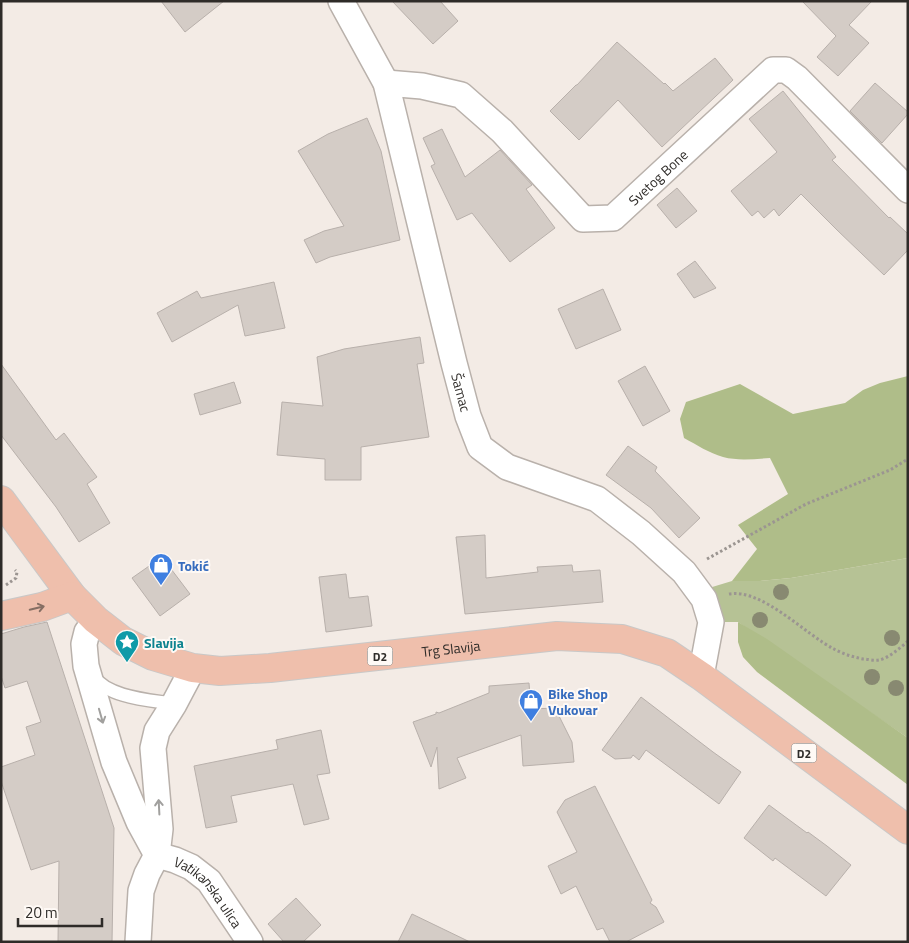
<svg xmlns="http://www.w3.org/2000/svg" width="909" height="943" viewBox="0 0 909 943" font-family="'Titillium Web',sans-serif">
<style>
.green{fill:#b6c295}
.forest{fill:#afbd89}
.building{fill:#d4ccc6;stroke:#b8b0ab}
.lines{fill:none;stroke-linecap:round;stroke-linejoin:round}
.lane-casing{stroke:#b9b1ab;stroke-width:15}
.street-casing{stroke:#b9b1ab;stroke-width:28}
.primary-casing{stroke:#c9c8c7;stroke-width:30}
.path{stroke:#9b9591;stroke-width:3;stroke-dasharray:2.5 2.5;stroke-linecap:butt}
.lane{stroke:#fff;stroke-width:12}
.street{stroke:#fff;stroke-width:25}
.primary{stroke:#efbfac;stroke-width:28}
.tree{fill:#888971}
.oneway{stroke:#856e63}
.oneway2{stroke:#a1a09e}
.labels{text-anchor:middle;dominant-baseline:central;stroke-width:4;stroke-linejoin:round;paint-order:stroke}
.shield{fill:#fef9f5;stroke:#6c6966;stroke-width:1}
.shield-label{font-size:12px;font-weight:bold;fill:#2e2b28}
.street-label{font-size:14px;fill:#2e2b28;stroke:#fef9f5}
.shop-label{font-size:14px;font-weight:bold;fill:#366cbe;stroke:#fef9f5;text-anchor:start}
.culture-label{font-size:14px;font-weight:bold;fill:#0d838f;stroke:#fef9f5;text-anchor:start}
</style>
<rect width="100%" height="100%" fill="#f3ebe5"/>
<path class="green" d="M908,558V738L738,622H711L699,591L732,581H760L791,578Z"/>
<path class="forest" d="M908,376V558L791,578L760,581H732L757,549L738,525L788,494L770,458C754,459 738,461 723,457C709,453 697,445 684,438L680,419L686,402L740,384L793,414L845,403L863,390L880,383Z
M738,622L767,639L908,738V785L757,672L743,657L738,642Z"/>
<path class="building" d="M161,1H224L185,32Z
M392,1H440L458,21L433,44Z
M802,1H872L849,25L869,43L838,76L817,57L836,36Z
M617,42L664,84L665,83L673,91L715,58L733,80L662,147L618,100L579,140L550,111L576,85H577Z
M875,83L908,112V114L882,143L850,111Z
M783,91L836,157L832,160L889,218L890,217L908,234V250L884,275L837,230L801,194L779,216L774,209L764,218L758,211L752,216L731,191L777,152L749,119Z
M367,118L381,151L400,240L330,257L316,263L304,240L324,231L344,226L298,151L328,134Z
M442,129L465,177L500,150L532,185L526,189L555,228L510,262L472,213L457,220L431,166L435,164L423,138Z
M677,188L697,211L676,228L657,205Z
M695,261L716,288L694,298L677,274Z
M274,282L285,328L245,336L238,305L172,342L157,313L197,291L201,298Z
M603,289L621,330L576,349L558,309Z
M420,337L424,363L417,364L429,437L361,447V480H325V459L277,455L282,402L323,406L317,357L344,349Z
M1,364L56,440L64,433L97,477L87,484L110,523L79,542L56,507L1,435Z
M645,366L670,411L643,426L618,381Z
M234,382L241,403L200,415L194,394Z
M628,446L657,467L655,471L700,518L679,538L651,508L606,475Z
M485,535L486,578L538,572L537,567L572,565L573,572L600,570L603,602L465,614L456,537Z
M162,557L190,594L160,616L132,578Z
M346,574L349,598L368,596L372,626L326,632L319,577Z
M47,622L114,828L112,942H58L59,861L31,870L1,781V767L35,755L26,727L41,722L27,681L5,688L1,676V634L24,627Z
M529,683L531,709L555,708L572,742L574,762L523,766L521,735L457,758L466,778L439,789L437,747L431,767L413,722L436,714V712L439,713L489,693V686Z
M641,697L713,752L741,772L719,804L646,750L639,760L633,755L631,758L615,759L602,750Z
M321,730L330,773L317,775L329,819L304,825L293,784L231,796L237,822L206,828L194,766L278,749L276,740Z
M595,786L652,900L650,903L656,907L664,922L626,942H610L603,928L597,930L576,886L561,894L548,866L577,852L557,812L565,800Z
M769,805L807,833L808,832L827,846L851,865L826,896L775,858L773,861L744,838Z
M296,898L321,925L303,942H284L268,924Z
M412,914L470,942H398Z"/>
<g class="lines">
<g class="lane-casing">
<path id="lane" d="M93,676C108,698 151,700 174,704"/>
</g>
<g class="street-casing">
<g id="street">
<path id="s1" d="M341,1L386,83L454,363L468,416L480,447L507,467L597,499L641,533L684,572L704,599L711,622L701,676"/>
<path id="s2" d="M386,83L422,86L461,95L502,131L583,219L613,218L773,70H786L797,78L908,190"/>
<path d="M96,620L87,632L84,644L86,666L114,762L139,822L157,855"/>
<path id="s3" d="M157,855L175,860L191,867L209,881L250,942"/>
<path d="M138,942L141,891L147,874L157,855L160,829L153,748L157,731L174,704L193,668"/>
</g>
</g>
<g class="primary-casing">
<g id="primary">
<path id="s4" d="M1,500L72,596L96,620L123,641L153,656L193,668L220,671L270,668L557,636L622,639L667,653L701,676L908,830"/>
<path d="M1,616L42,607L72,596"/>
</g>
</g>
<path class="path" d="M707,559L806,504L890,470L908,459
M6,585L16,578L17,572L15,570
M729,594C762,588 806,635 834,649C843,654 853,657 863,659C868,659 874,661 879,660C889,658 900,648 908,641"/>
<use href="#lane" class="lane"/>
<use href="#street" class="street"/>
<use href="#primary" class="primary"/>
</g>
<g class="tree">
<circle cx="781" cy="592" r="8"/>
<circle cx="760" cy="620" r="8"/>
<circle cx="892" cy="638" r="8"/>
<circle cx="872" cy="677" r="8"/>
<circle cx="896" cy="688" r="8"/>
</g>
<defs><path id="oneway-shaft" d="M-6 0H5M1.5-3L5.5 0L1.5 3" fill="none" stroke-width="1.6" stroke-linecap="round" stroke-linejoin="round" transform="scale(1.25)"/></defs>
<use class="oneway" href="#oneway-shaft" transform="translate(37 608) rotate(-14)"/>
<g class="oneway2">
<use href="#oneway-shaft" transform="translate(101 716) rotate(74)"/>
<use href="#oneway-shaft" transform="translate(159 807) rotate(-93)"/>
</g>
<defs>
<g id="shop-pin" transform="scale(1.25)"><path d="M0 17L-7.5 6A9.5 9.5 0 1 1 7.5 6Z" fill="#3f7fe0" stroke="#fef9f5"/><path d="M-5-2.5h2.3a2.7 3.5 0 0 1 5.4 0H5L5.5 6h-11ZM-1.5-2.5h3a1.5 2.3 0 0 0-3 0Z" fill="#fff"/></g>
<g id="sight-pin" transform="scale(1.25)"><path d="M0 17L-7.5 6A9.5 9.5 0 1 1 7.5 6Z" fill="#0f9aa8" stroke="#fef9f5"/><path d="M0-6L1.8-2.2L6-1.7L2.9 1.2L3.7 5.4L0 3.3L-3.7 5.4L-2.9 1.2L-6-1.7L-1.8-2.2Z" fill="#fff"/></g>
</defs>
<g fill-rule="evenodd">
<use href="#shop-pin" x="161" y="565"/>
<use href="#sight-pin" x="127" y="642"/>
<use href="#shop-pin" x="531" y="701"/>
</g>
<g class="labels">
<g class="shield">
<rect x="367.5" y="646.5" width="25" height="19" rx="4"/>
<rect x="791.5" y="743.5" width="25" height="19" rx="4"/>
</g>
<g class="shield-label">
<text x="380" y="656">D2</text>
<text x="804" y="753">D2</text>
</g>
<g class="street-label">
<text stroke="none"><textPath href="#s2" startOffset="341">Svetog Bone</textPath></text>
<text stroke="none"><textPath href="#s1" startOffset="412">Šamac</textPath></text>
<text stroke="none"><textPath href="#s4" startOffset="522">Trg Slavija</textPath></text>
<text stroke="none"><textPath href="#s3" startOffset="66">Vatikanska ulica</textPath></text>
</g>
<g class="shop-label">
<text x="178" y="565">Tokić</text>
<text x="548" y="693">Bike Shop<tspan x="548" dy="16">Vukovar</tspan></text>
</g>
<g class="culture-label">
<text x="144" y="642">Slavija</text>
</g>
</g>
<rect width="909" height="943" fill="none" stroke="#2e2b28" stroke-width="5"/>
<path d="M18 918v8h84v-8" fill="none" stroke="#2e2b28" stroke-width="2.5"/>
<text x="25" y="918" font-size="15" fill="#2e2b28" stroke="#fef9f5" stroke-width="4" paint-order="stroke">20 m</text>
</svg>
